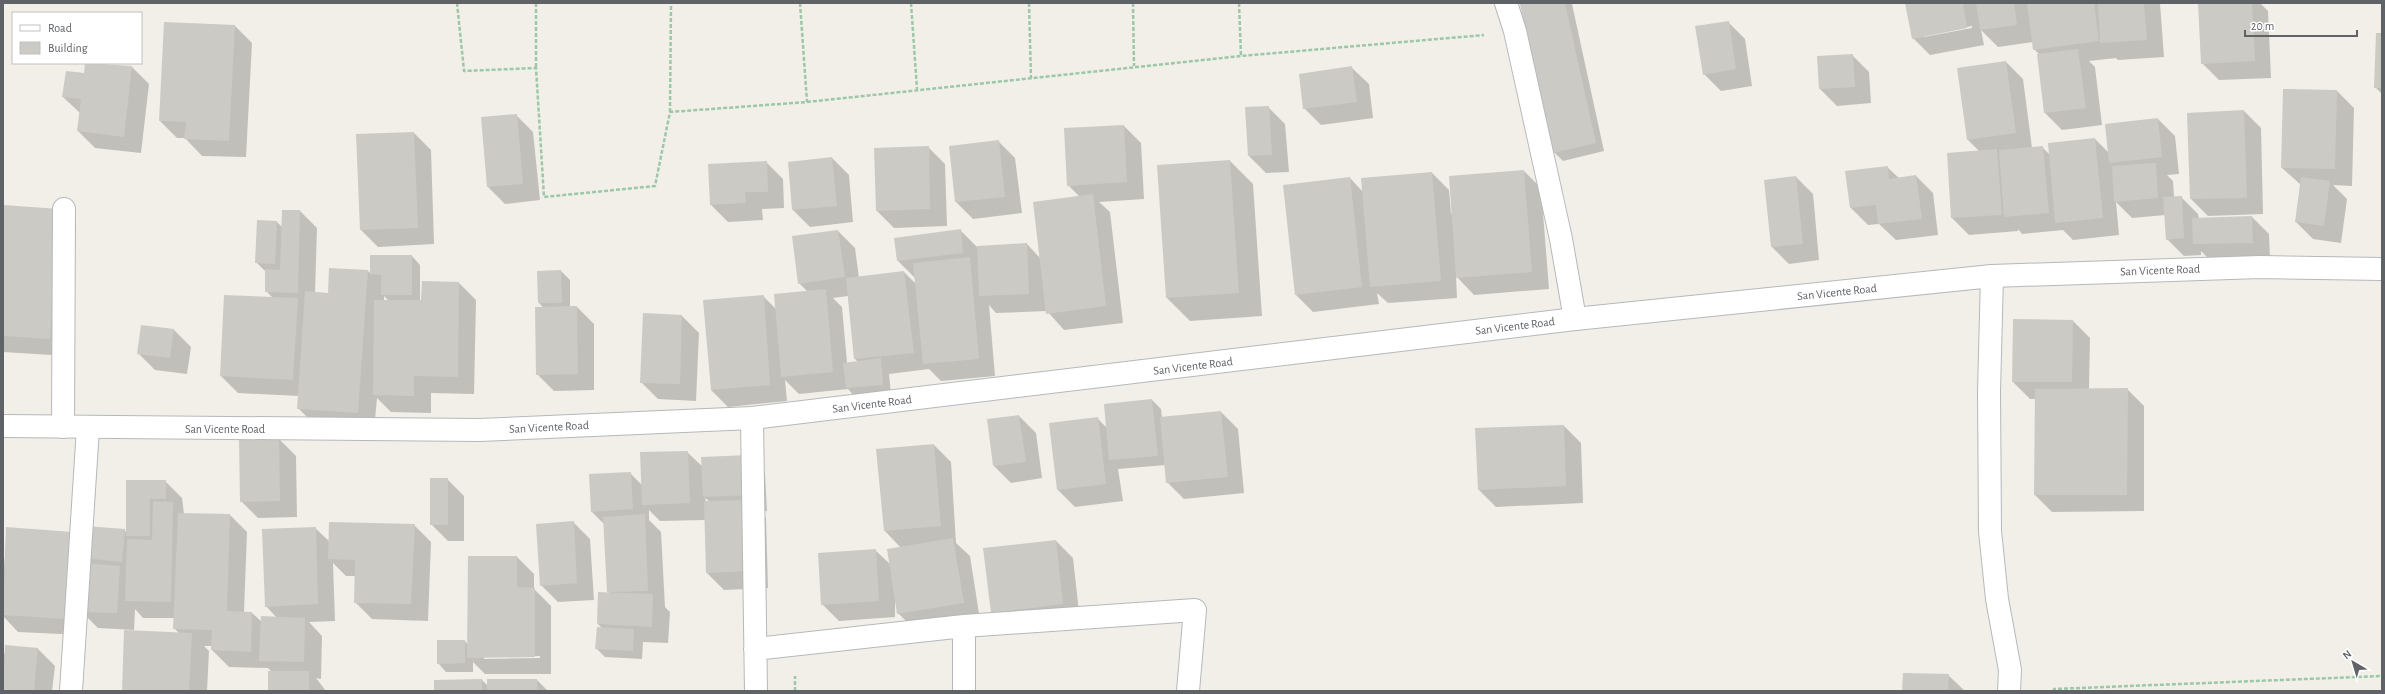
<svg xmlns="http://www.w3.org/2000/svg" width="2385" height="694" viewBox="0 0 2385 694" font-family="'Alegreya Sans',sans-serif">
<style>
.shadow{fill:#0003;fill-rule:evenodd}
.building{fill:#cccac5}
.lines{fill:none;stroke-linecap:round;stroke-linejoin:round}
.minor-casing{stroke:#b5b8bc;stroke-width:24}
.tertiary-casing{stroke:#b5b8bc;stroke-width:24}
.path{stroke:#9cc7a9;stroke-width:2.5;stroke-dasharray:4 2;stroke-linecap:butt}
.minor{stroke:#fff;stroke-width:22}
.tertiary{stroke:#fff;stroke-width:22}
.labels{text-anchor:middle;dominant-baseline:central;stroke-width:3;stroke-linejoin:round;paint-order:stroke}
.street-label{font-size:12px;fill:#5f6368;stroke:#fff}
</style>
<rect width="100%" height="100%" fill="#f1efe8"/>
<path class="shadow" d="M1529,3L1572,4L1604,151L1563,161L1554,152Z
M1906,3H2160L2164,57L2118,60L2116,58L2089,61L2095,67L2102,125L2062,130L2045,113L2040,55L2034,49L2033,42L1998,47L1981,30L1984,45L1930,55L1913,38ZM1972,26V28L1924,37V35Z
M2199,3H2260L2268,11L2271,78L2219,80L2202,63Z
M1728,22L1745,39L1752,86L1721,91L1704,74Z
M235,26L252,43L246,157L202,156L185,138H177L160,121Z
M2382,34V94L2375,87Z
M1852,55L1869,72L1871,103L1837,106L1820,89L1818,57Z
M2006,62L2023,79L2032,148L2042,147L2050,155L2095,139L2109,153L2158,119L2175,136L2179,174L2167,175L2173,181L2174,197H2181L2198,214L2199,219L2252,217L2269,234L2270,260L2211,261L2201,251V255L2184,256L2167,239L2165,215L2132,218L2116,202L2119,235L2073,240L2063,230L2022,234L2018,229V231L1969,235L1952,218L1980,152L1968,140L1958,69Z
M86,63L132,67L149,84L141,153L95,148L78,131L80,113L63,97L85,74Z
M1352,68L1369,84L1373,118L1321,125L1304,108Z
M2337,91L2354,108L2352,186L2333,185L2347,199L2341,243L2313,239L2296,222L2301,185L2282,168Z
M1268,107L1285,124L1289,172L1266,173L1249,156Z
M2244,111L2261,128L2263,214L2208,216L2191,199Z
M516,115L533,132L540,200L505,204L488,187Z
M1124,126L1141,143L1144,199L1099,202L1110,212L1123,323L1064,330L1047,311L996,313L989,305L995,376L941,381L929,369L889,374L891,394L855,397L848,389L799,394L785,380L787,401L728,407L711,390L763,296L776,309L808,292L799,283L838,231L855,248L859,278L904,272L916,284L915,278L898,261L960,230L977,247L1027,244L1040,258L1080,197L1068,185ZM848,296L855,359L858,362L847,363L842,307L833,298Z
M414,133L431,150L434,244L378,247L361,230Z
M998,141L1015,158L1022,213L973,219L956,202L950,147Z
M928,147L945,164L947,226L894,228L877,211Z
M832,158L849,175L853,222L810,227L793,210Z
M1230,161L1253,184L1262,316L1190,321L1166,297Z
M766,162L783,179L784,208L762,209L763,220L728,222L711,205Z
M1887,167L1899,178L1916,176L1933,193L1938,235L1896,240L1879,224L1868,225L1851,208Z
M1524,171L1541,188L1549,289L1474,295L1456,276L1457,298L1388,303L1377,293L1379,304L1313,312L1296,295L1350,178L1363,192L1432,173L1449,190L1451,214Z
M1796,177L1813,194L1819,260L1789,264L1772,247Z
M3,206L59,210L76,227L67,356L3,352Z
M300,211L317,228L315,293L329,294L368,271L371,274V256H412L420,265V301L459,283L476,300L474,394L431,393V413L391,412L377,398L374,430L315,425L298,408L299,396L238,393L221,376L273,298L266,291V272L256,262L277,222L283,228ZM384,296L389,301H384Z
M561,271L570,280V308L577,307L594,324V390L554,391L537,374L544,308L539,303Z
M682,316L699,333L696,401L658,399L641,382Z
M2073,321L2090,338L2089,389H2127L2144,406V511L2052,512L2035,495L2036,399H2030L2013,382Z
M174,330L191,347L187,374L155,370L138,353Z
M1152,400L1161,409L1162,418L1221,412L1238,429L1244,493L1184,499L1167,482L1166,465L1118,469L1123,501L1075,507L1058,490L1050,424L1097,418L1107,428Z
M1019,416L1036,433L1042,478L1011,483L994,466L988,420Z
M1564,426L1581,443L1583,503L1496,507L1479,490Z
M279,439L296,456L297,517L258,518L241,501Z
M934,445L951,462L956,543L970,556L980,620L915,630L898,613L895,595V617L839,621L822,604L875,550L891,565L901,548L885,531Z
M687,452L703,467L748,456L765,473L767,511L760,512L766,518L768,588L724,590L707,573L705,520L660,521L649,510V520L661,532L665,607L670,612L668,643L643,642L642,659L605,657L596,648L602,628L598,624L609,594L605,525L592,512L630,473L642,485ZM705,498L708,500L710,502H706Z
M447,479L464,496V541H448L431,524Z
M127,481H165L182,498L184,514L230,515L247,532L244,612L252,613L262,622L277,618L266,606L315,528L329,541L414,525L431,542L428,621L372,619L355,602L356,576H346L333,563L335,621L309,622L322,636L321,679L316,678L326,691H269L272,672L268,668L229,667L212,650V646H204L209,651L207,691H123L179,633L174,628V618H143L135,609L134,630L98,628L84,614L82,635L18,632L3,616V637V582L7,529L71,533L124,530L127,533Z
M573,522L590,539L594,600L558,602L541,585Z
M1056,541L1073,558L1080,621L1009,629L992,612Z
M517,557L534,574V589L551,606V674H485L473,662V672H446L438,663L465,641L468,645ZM540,656V658L484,659V657Z
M38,649L55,666L52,691H3V652L5,654Z
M1948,675L1965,691H1903Z
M482,680L488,686V680H537L548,691H435Z"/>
<path class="building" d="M1525,3H1565L1596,143L1553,153L1520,4Z
M1905,3H1963L1967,28L1912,39Z
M1976,3H2014L2017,25L1980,30Z
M2027,3H2094L2099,41L2033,50Z
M2098,3H2144L2147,40L2100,43Z
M2198,3H2252L2255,61L2201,64Z
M1729,21L1736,69L1703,75L1695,26Z
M164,22L235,25L229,141L184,139L186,122L159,121Z
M2376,33H2382V88H2374Z
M2078,49L2086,108L2044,113L2037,54Z
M1853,54L1855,87L1819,89L1817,56Z
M2006,61L2016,133L1967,140L1957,68Z
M85,63L132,66L124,137L77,131L81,99L62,97L66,71L84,73Z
M1352,66L1357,102L1303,109L1299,74Z
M2283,89L2337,90L2335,169L2281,168Z
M1269,106L1272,155L1248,156L1245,107Z
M2244,110L2247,198L2190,199L2187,113Z
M517,114L523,184L487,187L481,117Z
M2158,118L2162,157L2109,163L2105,124Z
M1124,125L1127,182L1067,186L1064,128Z
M414,132L418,228L360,230L356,134Z
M2095,138L2103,218L2055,223L2048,143Z
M999,140L1005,197L955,202L949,146Z
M929,146L930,209L876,211L874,148Z
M2043,146L2049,213L2004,217L1999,150Z
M1997,149L2002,215L1951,218L1947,153Z
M832,157L837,206L792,210L788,162Z
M1230,160L1239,293L1166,298L1157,165Z
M767,161L768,192H745L746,203L710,205L708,164Z
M2156,163L2158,198L2114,202L2112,166Z
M1888,166L1889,179L1916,175L1922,219L1878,224L1876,205L1850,208L1845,171Z
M1524,170L1532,272L1456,278L1449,176Z
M1432,172L1441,281L1370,287L1361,178Z
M1796,176L1803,244L1771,247L1764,180Z
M1350,177L1362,287L1295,295L1283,185Z
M2301,177L2330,181L2324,226L2295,222Z
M1093,194L1106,306L1046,314L1033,202Z
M2182,196L2184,238L2166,240L2163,197Z
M3,205L59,209L50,339L3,336Z
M282,210H300L298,293L265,292V269L280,270Z
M2252,216L2253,243L2193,244L2192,218Z
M257,220L277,221L275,264L255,263Z
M961,229L963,253L897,261L894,238Z
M838,230L845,277L798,284L792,236Z
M1027,243L1029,294L979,296L977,246Z
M370,255H412V295H381V275L370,274Z
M970,257L979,359L923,364L913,263Z
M329,268L368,270L358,413L297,409L305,291L328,293Z
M561,270L562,303H538L537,271Z
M904,271L914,353L854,359L846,278Z
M422,281L459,282L458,377L414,376V396L373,395L374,300H421Z
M826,289L833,372L781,377L774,294Z
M224,295L298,298L293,380L220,376Z
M764,295L770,385L711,390L703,300Z
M577,306L578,374L536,375L535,307Z
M643,313L682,315L680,384L640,383Z
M2013,319L2073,320L2072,382H2012Z
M141,325L174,329L170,358L137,354Z
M881,358L883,385L846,388L843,363Z
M2128,388L2127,495H2034L2035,389Z
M1152,399L1158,456L1109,460L1104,404Z
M1221,411L1228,477L1166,483L1160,417Z
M1019,415L1026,462L993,466L987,419Z
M1098,417L1106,484L1057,490L1049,423Z
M1564,425L1566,486L1478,490L1475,428Z
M279,438L280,501L240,502L239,439Z
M934,444L941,526L884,531L876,449Z
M688,451L690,503L642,505L640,452Z
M749,455L751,495L703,497L701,457Z
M631,472L633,509L591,512L589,474Z
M430,478H448V525H430Z
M126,480H166V499H150V536H126Z
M749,500L752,571L706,573L704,501Z
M153,501L173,502L171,602L125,601L127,539L152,540Z
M178,513L230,514L227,611L252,612L251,652L211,650L212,630L173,629Z
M645,514L648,591L607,592L603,517Z
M574,521L577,583L540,586L536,524Z
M329,522L415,524L411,604L354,603L355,560L328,559Z
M85,526L125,529L122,562L82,558Z
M6,527L72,532L65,619L3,615Z
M316,527L318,604L265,607L262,529Z
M953,538L964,603L897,614L887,549Z
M1056,540L1063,604L991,613L983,548Z
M876,549L879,601L821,605L818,553Z
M468,556H517V587L535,588V657L467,658Z
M83,563L120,566L117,613L80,612Z
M598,592L653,594L652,627L597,624Z
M261,616L305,618L304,662L259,661Z
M597,627L634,629L633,651L595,649Z
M124,630L192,633L189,691H122Z
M437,640H465V663L437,664Z
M5,645L38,648L34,691H3Z
M268,671H309V691H268Z
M1903,673L1949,674L1948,691H1902Z
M482,679V691H434V680Z
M487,679H537V691H487Z"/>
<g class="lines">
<g class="minor-casing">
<path id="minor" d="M1506,3L1515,31L1561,239L1575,319
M1992,276L1989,392L1990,531L1997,599L2010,670L2009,691
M752,418L756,691
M63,427L64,209
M964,626V691
M755,649L964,626L1195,610L1188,691
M71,691L88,428"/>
</g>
<g class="tertiary-casing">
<path id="tertiary" d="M3,426L479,430L752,418L1575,319L1992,276L2260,267L2382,269"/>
</g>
<path class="path" d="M457,3L464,71L536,68L544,197L655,186L670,112L807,102L1241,56L1484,35
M536,3V68
M800,3L807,102
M911,3L917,89
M1029,3L1031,78
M1133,3L1134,66
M1239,3L1241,56
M670,112L671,3
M795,691V676
M2054,691V689L2382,676"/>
<use href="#minor" class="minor"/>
<use href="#tertiary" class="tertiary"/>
</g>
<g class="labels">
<g class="street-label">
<text transform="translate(2160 270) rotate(-2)">San Vicente Road</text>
<text transform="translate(1837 292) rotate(-6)">San Vicente Road</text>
<text transform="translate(1515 326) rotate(-7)">San Vicente Road</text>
<text transform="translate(1193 366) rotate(-7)">San Vicente Road</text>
<text transform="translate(872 404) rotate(-7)">San Vicente Road</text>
<text transform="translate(549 427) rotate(-3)">San Vicente Road</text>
<text x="225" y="429">San Vicente Road</text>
</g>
</g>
<rect width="2385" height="694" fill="none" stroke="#5f6368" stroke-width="8"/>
<rect x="12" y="12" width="130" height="52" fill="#ffffff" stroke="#bfc1c3"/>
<rect x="20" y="25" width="20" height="6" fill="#ffffff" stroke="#bfc1c3"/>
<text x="48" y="32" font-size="12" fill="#5f6368">Road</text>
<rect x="20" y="42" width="20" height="12" fill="#cccac5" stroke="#bfc1c3"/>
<text x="48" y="52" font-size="12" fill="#5f6368">Building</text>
<g transform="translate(2353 662) rotate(322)" stroke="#ffffff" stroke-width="3" paint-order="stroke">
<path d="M0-3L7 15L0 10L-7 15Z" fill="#5f6368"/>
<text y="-6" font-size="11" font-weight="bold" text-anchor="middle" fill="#5f6368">N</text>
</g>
<path d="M2245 30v6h112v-6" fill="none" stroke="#5f6368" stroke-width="2"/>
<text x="2251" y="30" font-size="12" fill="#5f6368" stroke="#ffffff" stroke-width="3" paint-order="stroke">20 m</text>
</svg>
